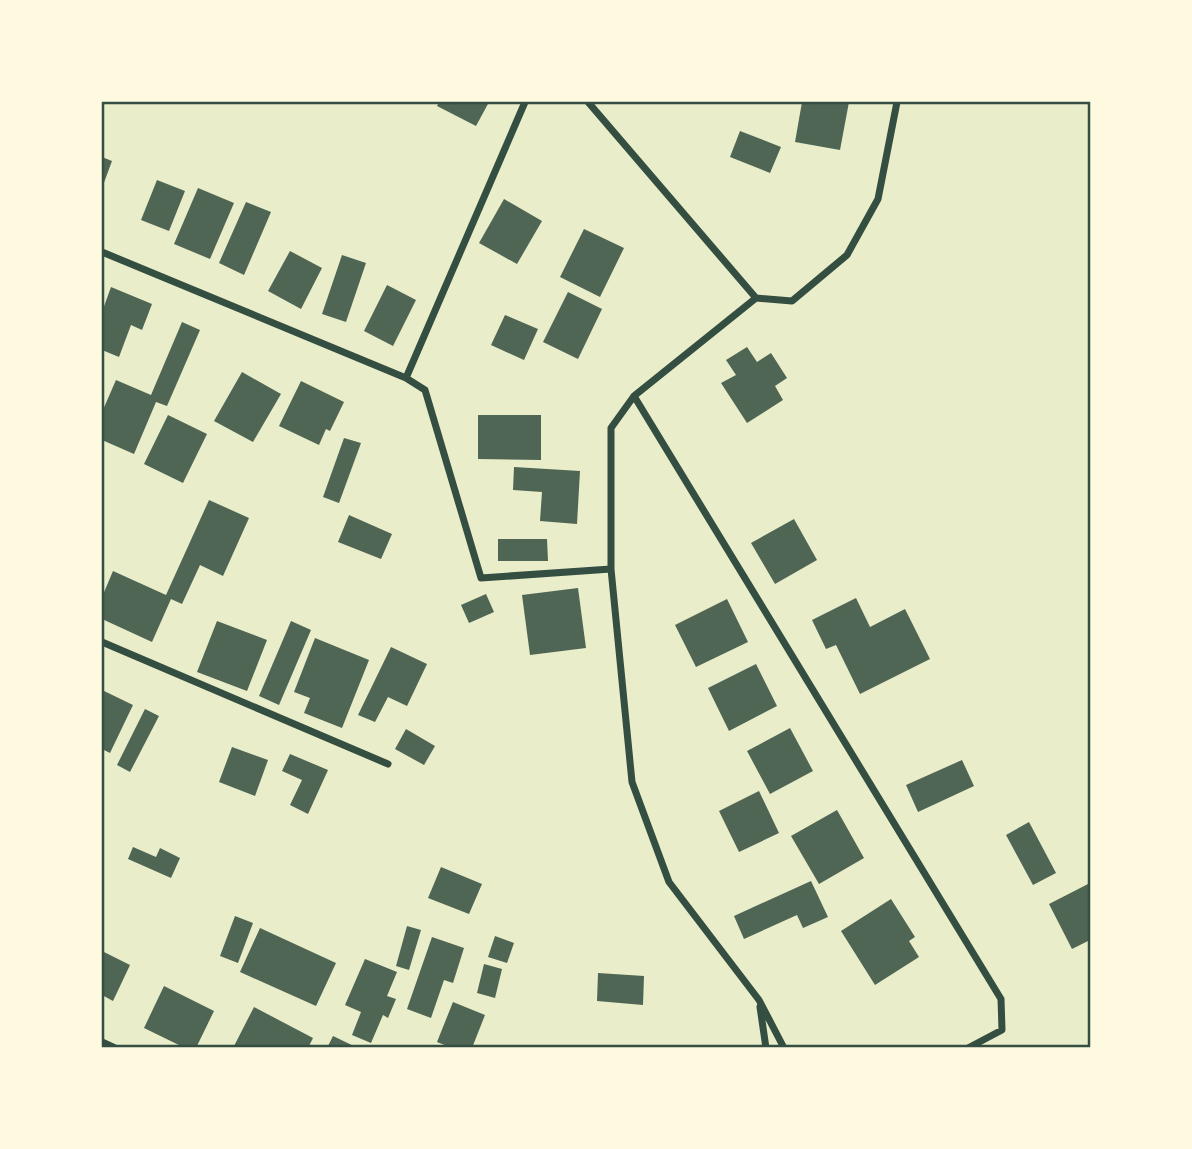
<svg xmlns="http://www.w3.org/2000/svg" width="1192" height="1149" viewBox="0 0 1192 1149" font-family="'Exo 2',sans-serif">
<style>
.building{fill:#4f6655}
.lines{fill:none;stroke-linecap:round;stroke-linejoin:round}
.minor{stroke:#344e41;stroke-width:7}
.neatline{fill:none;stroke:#344e41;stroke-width:2.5}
</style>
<rect width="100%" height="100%" fill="#e9edc9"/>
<path class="building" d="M439,102H489L476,126L437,106Z
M802,102H849L840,150L795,142Z
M740,131L781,147L770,173L730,157Z
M102,157L112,161L102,188Z
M157,180L185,191L169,231L141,220Z
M198,188L234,203L210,259L174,244Z
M504,199L542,221L517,264L479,243Z
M246,202L271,212L244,275L219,263Z
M584,229L624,248L600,297L560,277Z
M290,251L322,268L301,309L268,291Z
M342,255L366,263L346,322L322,314Z
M387,285L416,300L393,346L364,331Z
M111,287L152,304L142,330L131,325L119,357L102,350V312Z
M568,292L602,309L578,359L543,342Z
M505,315L538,329L524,360L491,345Z
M182,322L200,330L167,406L156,402L134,454L102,440V412L116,380L151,395Z
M747,347L757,362L771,353L787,378L775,386L783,400L747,423L721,383L736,375L726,360Z
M242,372L281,394L253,442L214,421Z
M301,381L344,402L330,431L326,429L319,445L279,426Z
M168,415L207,434L183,483L144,464Z
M478,415H541V460L478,459Z
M344,438L361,443L339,503L323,497Z
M514,467L580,471L577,524L540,521L542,492L513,490Z
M209,500L249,518L223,576L200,565L182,604L171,599L152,642L102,619V597L113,571L166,595Z
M349,515L392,534L381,559L338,542Z
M794,519L817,560L775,584L751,543Z
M498,539H547L548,561H498Z
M578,588L586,648L530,655L522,595Z
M486,594L494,612L469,623L461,605Z
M856,598L870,627L905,609L930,659L860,694L836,645L826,649L812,620Z
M727,599L748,642L696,667L675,625Z
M217,621L267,640L247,691L197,672Z
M291,621L311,630L279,705L259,696Z
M315,638L369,660L342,728L304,713L310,698L294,692Z
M391,647L427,664L407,706L388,697L375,722L358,715Z
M756,664L777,706L729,731L708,688Z
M102,690L133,705L110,753L102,749Z
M145,709L159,716L130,772L117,765Z
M790,728L813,771L770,794L747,751Z
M406,729L435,746L424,765L395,749Z
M232,747L268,760L255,796L219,782Z
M290,754L328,770L308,814L290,805L302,780L282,771Z
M962,760L974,786L918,812L906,785Z
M759,791L779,833L739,852L719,811Z
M837,810L864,858L819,884L791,836Z
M1029,822L1056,873L1033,885L1006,835Z
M133,847L156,857L160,848L180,858L171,878L128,859Z
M441,867L482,884L469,914L428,898Z
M811,881L828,917L803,928L797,915L744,939L734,916Z
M1090,883V940L1072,949L1049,904Z
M891,899L915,937L909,941L919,957L875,985L841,931Z
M235,916L253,923L238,963L220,956Z
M407,926L421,930L409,970L396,966Z
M260,928L336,963L316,1006L240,972Z
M495,936L514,943L507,963L488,957Z
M432,937L464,948L453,983L444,980L431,1018L407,1009Z
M102,951L130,965L113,1001L102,995Z
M365,959L397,972L387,996L396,999L388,1018L383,1015L371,1043L352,1035L361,1012L345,1005Z
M484,964L502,969L495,998L477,993Z
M598,973L644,976L643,1005L597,1001Z
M164,986L214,1011L196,1048H185L144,1028Z
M453,1002L485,1015L472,1048H452L437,1042Z
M254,1007L313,1038L308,1048H233Z
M333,1036L358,1048H327Z"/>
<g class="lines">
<path class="minor" d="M102,252L406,378L425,390L481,578L611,569V428L634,396L756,298L588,102
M756,298L792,301L847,255L878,199L897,102
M406,378L525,102
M634,396L1001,999L1002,1030L968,1048
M611,569L632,782L669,882L759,1000L784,1048
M102,642L388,764
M760,1007L766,1048
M102,1042L115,1048"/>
</g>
<rect width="1192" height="1149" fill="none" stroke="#fefae0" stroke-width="206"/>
<rect x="103" y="103" width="986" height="943" class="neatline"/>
</svg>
